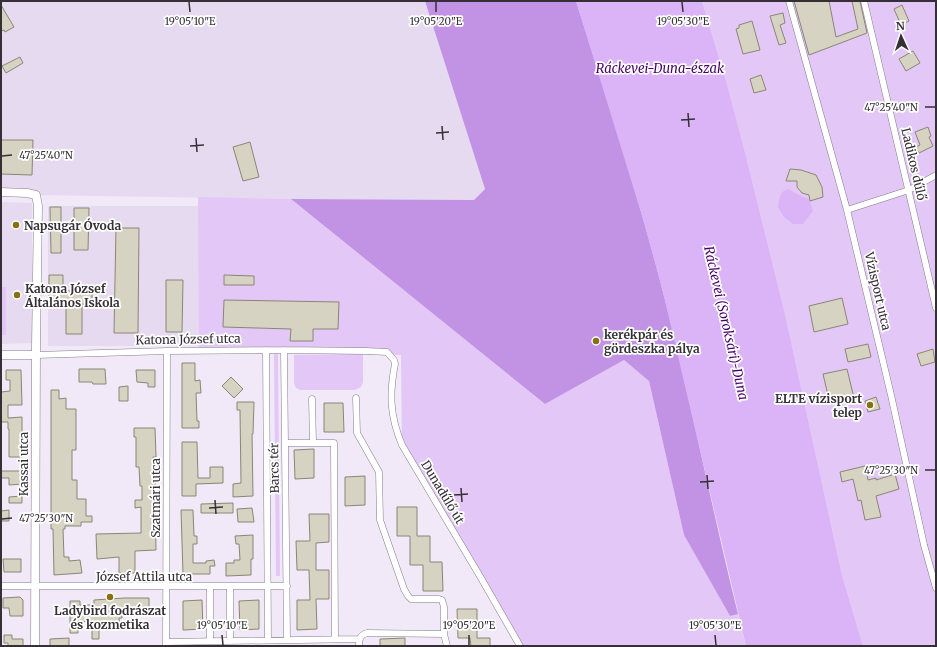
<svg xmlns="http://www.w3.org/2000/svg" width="937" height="647" viewBox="0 0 937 647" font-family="Merriweather,serif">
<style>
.built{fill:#e6daf0}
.green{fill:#e3c7f7}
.forest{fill:#c292e4}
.water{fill:#dab4f7}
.building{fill:#d7d3c2;stroke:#8a8676}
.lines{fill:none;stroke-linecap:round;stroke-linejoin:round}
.minor-casing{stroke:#847d8b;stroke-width:7}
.tertiary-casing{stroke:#847d8b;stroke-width:9}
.minor{stroke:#fff;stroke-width:6}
.tertiary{stroke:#fff;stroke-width:8}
.ticks{fill:none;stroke:#343036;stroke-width:1.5}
.poi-dot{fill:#867011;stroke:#fff;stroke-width:1.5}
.labels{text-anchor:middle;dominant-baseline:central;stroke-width:3.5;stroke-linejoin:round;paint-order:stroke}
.street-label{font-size:12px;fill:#343036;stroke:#fff}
.poi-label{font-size:12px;font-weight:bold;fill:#343036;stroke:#fff;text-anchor:start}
.water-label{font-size:13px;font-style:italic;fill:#470067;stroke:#fff}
.ticks-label{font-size:10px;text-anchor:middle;fill:#343036;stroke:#fff;stroke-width:3.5;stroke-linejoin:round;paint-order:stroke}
</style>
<rect width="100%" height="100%" fill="#f1e8f8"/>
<path class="built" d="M1,1H425L485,189L474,200L291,199L36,195L1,193Z
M1,202L32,203V343L1,344Z
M48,206H199V346H48Z"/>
<path class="green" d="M702,1H936V646H863L842,575L785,314L746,156L727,84Z
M198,197L291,199L545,404L624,360L649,381L684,535L730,616L738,614L746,646H518L402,451L401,355L363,354V382L361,387L355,390H300L296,388L294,383V355L355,354L199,349Z
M1,287H6V335H1Z
M274,354H278L280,576H276Z"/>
<path class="forest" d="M425,1H576C606,96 637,191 662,288C690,396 711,506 738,614L730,616L684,535L649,381L624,360L545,404L291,199L474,200L485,189Z"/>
<path class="water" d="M576,1H702L727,84L746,156L785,314L842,575L863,646H746L662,288L643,219Z
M788,189C795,192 801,197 809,199L813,211L803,224H793L784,217L778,207L779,199L782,192Z"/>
<path class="building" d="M794,1H829L836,37L858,29L852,1H860L867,33L809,55Z
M1,5L14,27L5,32L4,30L1,31Z
M902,5L909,21L901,25L894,9Z
M783,13L785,23L780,25L786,43L779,45L770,16Z
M752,21L760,50L743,54L736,29L739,28V25Z
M913,51L920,63L906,71L899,59Z
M20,57L23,63L6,73L2,66Z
M761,75L766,90L754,93L750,79Z
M928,127L931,136L929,137L933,146L919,153L916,147L920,145L915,132Z
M1,140H33L32,175L1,174Z
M250,142L259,177L243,181L233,147Z
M790,169L801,170L816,175L822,187L823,197L810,201L809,195L802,193L797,187V181H786Z
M50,207H61V253H51Z
M74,208H89L88,250H74Z
M116,228H139L138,333H114Z
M49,275H63V291H92V305L82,304V334H66V304H49Z
M224,275L254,276V285H224Z
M166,280H183L182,332H166Z
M842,298L848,324L814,332L809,306Z
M224,300L339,302L338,329H313V341H290L291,329L223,327Z
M868,344L871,357L848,362L845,349Z
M933,349L935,362L921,366L917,354Z
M182,363H195V381L200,380L201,393H196L197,421H199V428H182Z
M79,369H105L106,384H93L92,382H79Z
M847,369L854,398L830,404L823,374Z
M6,370H21L22,405H8V418L22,417V457H9V429H8V422H1V392L10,391V380H6Z
M136,370H155V387H148V383L137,382Z
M231,377L243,389L234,398L222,386Z
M128,386V401H119V387Z
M51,390H59V399L66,398V409H76V450H72V480H77V499H86V516H92V522H81V526H65V529H63L64,557H69V561L80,560L82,573L54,575L53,529H51Z
M876,397L880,409L868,412L865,401Z
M237,402H254L253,434H252L253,496L233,497V484L241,483L240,410H237Z
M324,403H343L344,432H324Z
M134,428H155L156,457H153V481L155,480L156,550L135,551V573H119V557L97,559L96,534L141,533V507L135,508V500H142V486H140L139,467H136V437H134Z
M182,442H197L198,478H210V467H223V483L196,484V496H182Z
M314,449V478L295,479L294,450Z
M865,466L868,480L876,478V480L895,474L899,489L876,496L881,517L865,520L861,500L858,501L853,479L842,482L840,472Z
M1,471H21L22,484L9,485V478H1Z
M365,476V505L345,506V477Z
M22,496V503H9V497Z
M233,503V513H201V504Z
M397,507H417V536H430V562H442L443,591H423V565H410V536H397Z
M252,508L254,522H238L237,509Z
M9,510V521H1V511Z
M181,510H193L194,536H197V544H193V563H206V561L214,560L215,566H210V574H183Z
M309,514H329V542L316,543V570H329V599H316L317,629L297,630V600H310L309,570H297L296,541H310Z
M253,535V559H251V575L226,576V563H234V560H240L239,544H236L235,536Z
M3,559H21V572H4Z
M20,597L23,600V616H10L9,608H3V598Z
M124,598H149V610H141V608H125V611H121L122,618H119L120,628L99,629V639H92V621L78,622V633H70V601H80V605H94V600Z
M202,600L203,629L183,630V601Z
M259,600V629L240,630L239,601Z
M457,609H477V638H490V646H471L470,638H458Z
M4,635H12V639H23V646H8V643H4Z
M69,638V646H50V639Z
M405,638V646H380V639Z"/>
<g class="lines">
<g class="minor-casing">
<path id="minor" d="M789,1L847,210L891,395L924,545L936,588
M864,1L936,308
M847,210L909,190L936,175
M266,350L268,640
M284,350L287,640
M36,355L167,351L284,350L366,351L387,352L394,360L395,364C389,395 390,416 402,445L481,578L520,646
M356,398L357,433L379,472L380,520L404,589L408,596L411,599H439L442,600L444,607V634L447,646
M312,399L313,443
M285,443H334L335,639
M1,586H287
M210,586V641
M230,586V641
M166,642L359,639
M166,646L167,351
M359,646C359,639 360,635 367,633L444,634"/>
</g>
<g class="tertiary-casing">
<path id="tertiary" d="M1,192L27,193L36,195L38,206L36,346L35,646
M1,355H36"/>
</g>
<use href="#minor" class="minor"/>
<use href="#tertiary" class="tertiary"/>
</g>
<path class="ticks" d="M189,2L190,12M436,2V12M682,2L683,12M925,107H935M688,113L689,127M681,120L695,119M442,126L443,140M436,133L449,132M196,138L197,152M190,146L204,145M2,156L12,155M925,470H935M707,475L708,489M700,482L714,481M461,488L462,502M454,495L468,494M215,500L216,514M209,508L223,507M2,519L12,518M222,635L223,645M469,635V645M715,635L716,645"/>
<g class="poi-dot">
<circle cx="16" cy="225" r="4"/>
<circle cx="17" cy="295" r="4"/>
<circle cx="596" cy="341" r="4"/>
<circle cx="870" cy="405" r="4"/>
<circle cx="110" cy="597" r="4"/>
</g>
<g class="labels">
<g class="street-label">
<text transform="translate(914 164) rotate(77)">Ladikos dűlő</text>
<text transform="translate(878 291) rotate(77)">Vízisport utca</text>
<text transform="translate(188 339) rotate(-1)">Katona József utca</text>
<text transform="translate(23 464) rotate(-90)">Kassai utca</text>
<text transform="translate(274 468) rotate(-91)">Barcs tér</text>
<text transform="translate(443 492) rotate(59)">Dunadűlő út</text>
<text transform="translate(155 498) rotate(-90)">Szatmári utca</text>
<text x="144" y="576">József Attila utca</text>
</g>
<g class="poi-label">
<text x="24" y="225">Napsugár Óvoda</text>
<text x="25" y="288">Katona József<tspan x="25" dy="14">Általános Iskola</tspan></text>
<text x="604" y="334">kerékpár és<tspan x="604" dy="14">gördeszka pálya</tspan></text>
<text x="862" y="398" text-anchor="end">ELTE vízisport<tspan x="862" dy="14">telep</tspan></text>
<text x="110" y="610" text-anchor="middle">Ladybird fodrászat<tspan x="110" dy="14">és kozmetika</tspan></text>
</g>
<g class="water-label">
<text x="660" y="68">Ráckevei-Duna-észak</text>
<text transform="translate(726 323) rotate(77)">Ráckevei (Soroksári)-Duna</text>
</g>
</g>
<g class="ticks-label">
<text x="190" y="25">19°05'10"E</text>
<text x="436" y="25">19°05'20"E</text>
<text x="683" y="25">19°05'30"E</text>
<text x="891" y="111">47°25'40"N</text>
<text x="46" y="159">47°25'40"N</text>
<text x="891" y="474">47°25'30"N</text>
<text x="46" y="522">47°25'30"N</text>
<text x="222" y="629">19°05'10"E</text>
<text x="469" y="629">19°05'20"E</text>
<text x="715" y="629">19°05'30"E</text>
</g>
<rect width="937" height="647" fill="none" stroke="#343036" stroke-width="4"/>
<g transform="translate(901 36) rotate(357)" stroke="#ffffff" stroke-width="3" paint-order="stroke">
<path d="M0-3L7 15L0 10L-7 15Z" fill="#343036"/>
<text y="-6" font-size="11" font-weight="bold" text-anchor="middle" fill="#343036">N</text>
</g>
</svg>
